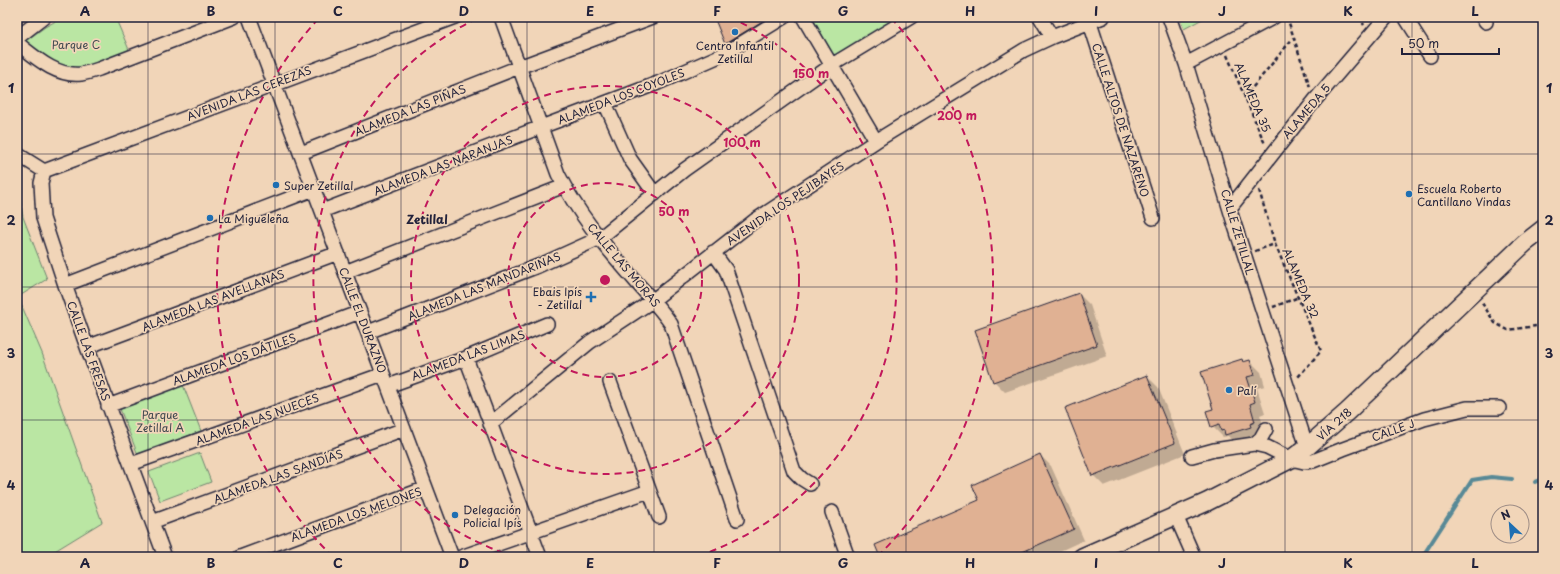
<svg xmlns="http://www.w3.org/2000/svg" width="1560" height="574" viewBox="0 0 1560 574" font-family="'Playpen Sans',sans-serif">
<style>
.green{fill:#bae6a3;stroke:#6e846f}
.shadow{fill:#0003}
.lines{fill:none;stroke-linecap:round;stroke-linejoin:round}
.stream{stroke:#588996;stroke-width:4}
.building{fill:#e0b193;stroke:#22223b}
.minor-casing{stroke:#22223b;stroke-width:16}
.major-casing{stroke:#22223b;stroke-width:20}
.path{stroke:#22223b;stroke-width:2.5;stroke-dasharray:4 3;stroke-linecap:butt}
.minor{stroke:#f1d5b8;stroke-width:13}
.major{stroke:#f1d5b8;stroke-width:17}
.grid{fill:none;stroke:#22223b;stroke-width:1;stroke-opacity:0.55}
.ring{fill:none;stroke:#c2185b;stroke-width:2;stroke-dasharray:7 5}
.poi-dot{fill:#1f6fb2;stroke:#f1d5b8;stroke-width:1.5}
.labels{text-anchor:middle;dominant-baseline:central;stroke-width:3.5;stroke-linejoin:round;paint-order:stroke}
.park-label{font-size:11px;fill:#404950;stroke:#f1d5b8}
.poi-label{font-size:11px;fill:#22223b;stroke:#f1d5b8;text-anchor:start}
.street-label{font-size:11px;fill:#22223b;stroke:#f1d5b8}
.neighbourhood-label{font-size:12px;font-weight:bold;fill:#22223b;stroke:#f1d5b8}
.centre{fill:#c2185b;stroke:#f1d5b8;stroke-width:2}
.ring-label{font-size:12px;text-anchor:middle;font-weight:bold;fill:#c2185b;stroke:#f1d5b8;stroke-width:3.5;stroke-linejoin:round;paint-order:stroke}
.neatline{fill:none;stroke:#22223b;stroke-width:1.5}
.grid-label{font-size:13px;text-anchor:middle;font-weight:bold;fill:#22223b}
</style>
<rect width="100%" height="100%" fill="#f1d5b8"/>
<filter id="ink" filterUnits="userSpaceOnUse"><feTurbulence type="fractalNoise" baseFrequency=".025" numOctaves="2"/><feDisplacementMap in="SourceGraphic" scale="8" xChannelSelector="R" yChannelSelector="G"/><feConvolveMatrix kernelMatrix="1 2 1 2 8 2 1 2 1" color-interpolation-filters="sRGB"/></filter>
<g filter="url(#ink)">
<path class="green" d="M63,17H115L130,52L90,67L63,69L23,43L45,27Z
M812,17H898L834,56Z
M1179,17H1206L1184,29Z
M17,178L23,217L47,279L18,297L42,353L102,522L45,557H17Z
M183,385L201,431L138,455L120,409Z
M200,453L211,482L160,501L149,472Z"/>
<path class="shadow" d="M17,17H31L18,32L17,31Z
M716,17H797L798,19L791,21L737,54L726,43Z
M1079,294L1090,305L1107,356L1005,392L994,381Z
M1242,360L1245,363L1250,361L1261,372L1265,386L1257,388L1265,413L1260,415L1266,433L1237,446L1228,436L1223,437L1212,426L1214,409Z
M1147,376L1158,387L1185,454L1104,486L1093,475Z
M1040,455L1051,466L1084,540L1047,557H881L980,501Z"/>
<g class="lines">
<path class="stream" d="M1535,482L1543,479
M1422,557L1472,480L1491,477L1512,479"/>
</g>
<path class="building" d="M714,17H769L725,44Z
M1079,293L1097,345L993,382L975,330Z
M1242,359L1243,362L1250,360L1255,375L1247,377L1255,402L1250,404L1255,422L1250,424L1251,427L1225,435L1224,430L1221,431L1219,424L1211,427L1206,411L1213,409L1201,372Z
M1147,375L1175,443L1092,476L1065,408Z
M1040,454L1074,529L1011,557H880L875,545L979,500L972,485Z"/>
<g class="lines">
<g class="minor-casing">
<path id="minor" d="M249,17L452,557
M501,17L558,174C577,212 604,245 632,277C645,293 660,307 671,324L737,519
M803,17L876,141
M1040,17L1052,37
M1169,17L1186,64L1233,220L1307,447
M1405,17L1430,56
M1482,17L1486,22
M1090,23L1153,218
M17,38L44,17
M17,43C35,57 56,77 81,74C87,73 93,71 99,69L234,17
M1186,64L1274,17
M605,103L630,159L655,194
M301,153L519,67L653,17
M17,154L44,171L41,183L43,218L65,285L87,347L165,557
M44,171L455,17
M1230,208L1315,100L1386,17
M322,211L541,127L658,83L724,54L784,17
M713,252L726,270L794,471L802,479L810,484
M345,272L564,186
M65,285L314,189
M368,332L538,266L600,238L684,170L832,65L911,17
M87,347L338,253
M466,358L540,557
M610,382L659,517
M388,386L466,358L547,324
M108,406L360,312
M490,424L590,342L652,301L754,221L876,141L1024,50L1052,37L1103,17
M1254,444L1261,438L1266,429
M1192,456L1214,450L1254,444L1267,447L1291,459L1304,462L1313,461L1343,449L1424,419L1467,408H1499
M131,464L383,374
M832,512L848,557
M1176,516L1194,557
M152,522L404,429
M240,557L426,488
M461,557L649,491"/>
</g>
<g class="major-casing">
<path id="major" d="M1082,557L1207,502L1291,459L1307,447L1347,412L1525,243L1543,229"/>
</g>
<path class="path" d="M1287,17L1310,87
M1359,17L1364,25
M1227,55L1265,144
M1244,98L1293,38
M1259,190L1275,244L1321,351L1297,378
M1255,251L1275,244
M1482,303L1495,323L1508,330L1543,325
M1273,307L1299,297"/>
<use href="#minor" class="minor"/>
<use href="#major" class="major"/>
</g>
</g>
<path class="grid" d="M148,17V557M275,17V557M401,17V557M527,17V557M654,17V557M780,17V557M906,17V557M1033,17V557M1159,17V557M1285,17V557M1412,17V557M17,154H1543M17,287H1543M17,420H1543"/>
<g class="ring">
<circle cx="605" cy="280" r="97"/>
<circle cx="605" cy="280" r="194"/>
<path d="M515 557A291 291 0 0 1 480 17M730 17A291 291 0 0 1 695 557"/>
<path d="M333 557A388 388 0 0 1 319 18M891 18A388 388 0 0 1 877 557"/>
</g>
<g class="poi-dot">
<circle cx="735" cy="32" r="4"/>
<circle cx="276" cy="185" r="4"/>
<circle cx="1409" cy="194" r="4"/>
<circle cx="210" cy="218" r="4"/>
<path d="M589 291h4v4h4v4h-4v4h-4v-4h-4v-4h4z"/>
<circle cx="1229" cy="390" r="4"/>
<circle cx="455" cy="515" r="4"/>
</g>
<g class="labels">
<g class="park-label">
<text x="76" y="44">Parque C</text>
<text x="160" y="414">Parque<tspan x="160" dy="13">Zetillal A</tspan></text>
</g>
<g class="poi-label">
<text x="735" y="45" text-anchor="middle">Centro Infantil<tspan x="735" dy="13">Zetillal</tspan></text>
<text x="284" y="185">Super Zetillal</text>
<text x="1417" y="188">Escuela Roberto<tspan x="1417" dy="13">Cantillano Vindas</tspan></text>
<text x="218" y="218">La Migueleña</text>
<text x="582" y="291" text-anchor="end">Ebais Ipís<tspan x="582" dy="13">- Zetillal</tspan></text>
<text x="1237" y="390">Palí</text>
<text x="463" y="509">Delegación<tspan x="463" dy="13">Policial Ipís</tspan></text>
</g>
<g class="street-label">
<text transform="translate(249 93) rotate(-21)">AVENIDA LAS CEREZAS</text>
<text transform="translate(621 96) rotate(-21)">ALAMEDA LOS COYOLES</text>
<text transform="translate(1253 97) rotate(67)">ALAMEDA 35</text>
<text transform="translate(410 110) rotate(-22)">ALAMEDA LAS PIÑAS</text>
<text transform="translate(1306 111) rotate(-50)">ALAMEDA 5</text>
<text transform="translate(1121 120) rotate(72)">CALLE ALTOS DE NAZARENO</text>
<text transform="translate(443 165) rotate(-21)">ALAMEDA LAS NARANJAS</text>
<text transform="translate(785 203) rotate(-34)">AVENIDA LOS PEJIBAYES</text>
<text transform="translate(1238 232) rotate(73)">CALLE ZETILLAL</text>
<text transform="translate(624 265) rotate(50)">CALLE LAS MORAS</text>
<text transform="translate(1301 283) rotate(67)">ALAMEDA 32</text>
<text transform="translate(484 286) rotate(-22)">ALAMEDA LAS MANDARINAS</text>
<text transform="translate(213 300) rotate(-21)">ALAMEDA LAS AVELLANAS</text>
<text transform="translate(363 320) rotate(69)">CALLE EL DURAZNO</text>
<text transform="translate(89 351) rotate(70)">CALLE LAS FRESAS</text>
<text transform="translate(468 355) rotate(-21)">ALAMEDA LAS LIMAS</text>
<text transform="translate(234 359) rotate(-20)">ALAMEDA LOS DÁTILES</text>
<text transform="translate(257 419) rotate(-20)">ALAMEDA LAS NUECES</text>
<text transform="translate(1334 424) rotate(-42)">VÍA 218</text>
<text transform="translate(1393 430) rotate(-20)">CALLE J</text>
<text transform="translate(278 476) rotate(-20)">ALAMEDA LAS SANDÍAS</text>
<text transform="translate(356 514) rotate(-20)">ALAMEDA LOS MELONES</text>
</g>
<g class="neighbourhood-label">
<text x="427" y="219">Zetillal</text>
</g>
</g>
<circle cx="605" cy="280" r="6" class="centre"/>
<g class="ring-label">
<text x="811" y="78">150 m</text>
<text x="957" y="120">200 m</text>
<text x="742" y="147">100 m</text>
<text x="674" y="216">50 m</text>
</g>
<rect width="1560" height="574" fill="none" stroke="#f1d5b8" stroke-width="44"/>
<g transform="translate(1510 524) rotate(334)"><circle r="19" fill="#f1d5b8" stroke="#9e8d86"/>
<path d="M0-3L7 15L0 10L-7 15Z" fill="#1f6fb2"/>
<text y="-6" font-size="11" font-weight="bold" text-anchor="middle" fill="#22223b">N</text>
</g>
<path d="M1402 48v6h97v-6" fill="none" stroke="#22223b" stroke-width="2"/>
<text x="1408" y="48" font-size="12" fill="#22223b" stroke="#f1d5b8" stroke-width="3" paint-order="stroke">50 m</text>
<rect x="22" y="22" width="1516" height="530" class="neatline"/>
<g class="grid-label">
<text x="85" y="16">A</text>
<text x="211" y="16">B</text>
<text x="338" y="16">C</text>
<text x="464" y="16">D</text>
<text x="590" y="16">E</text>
<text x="717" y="16">F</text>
<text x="843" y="16">G</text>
<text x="970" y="16">H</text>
<text x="1096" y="16">I</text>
<text x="1222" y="16">J</text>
<text x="1348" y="16">K</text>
<text x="1475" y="16">L</text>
<text x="11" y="93">1</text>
<text x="1549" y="93">1</text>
<text x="11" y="225">2</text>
<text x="1549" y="225">2</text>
<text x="11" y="358">3</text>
<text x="1549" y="358">3</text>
<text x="11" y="490">4</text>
<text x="1549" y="490">4</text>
<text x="85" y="568">A</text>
<text x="211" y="568">B</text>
<text x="338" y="568">C</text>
<text x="464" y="568">D</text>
<text x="590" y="568">E</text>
<text x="717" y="568">F</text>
<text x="843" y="568">G</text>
<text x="970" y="568">H</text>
<text x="1096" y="568">I</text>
<text x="1222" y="568">J</text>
<text x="1348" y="568">K</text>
<text x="1475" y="568">L</text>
</g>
</svg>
